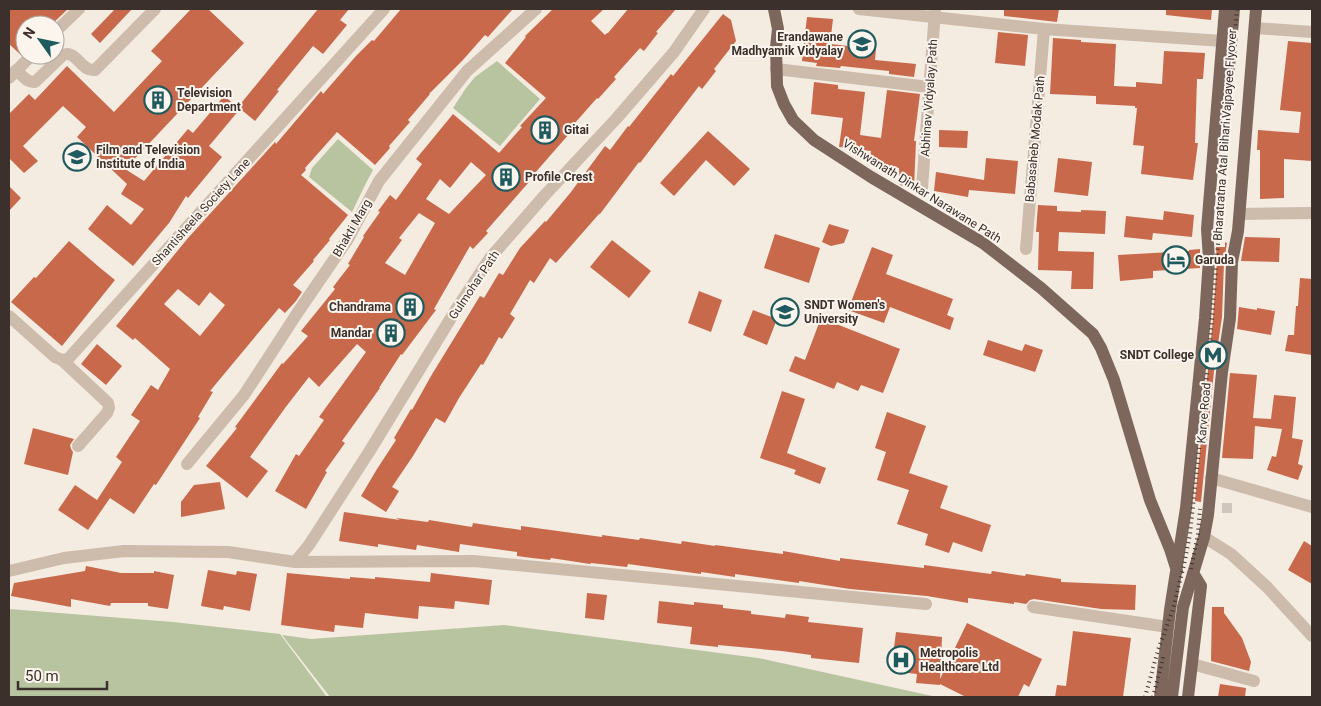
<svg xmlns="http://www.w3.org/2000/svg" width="1321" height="706" viewBox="0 0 1321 706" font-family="Roboto,sans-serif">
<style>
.green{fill:#b8c4a0}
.building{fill:#c8694b;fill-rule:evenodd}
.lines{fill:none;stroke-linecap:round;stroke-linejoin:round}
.pedestrian-tunnel{stroke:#cfc6bd;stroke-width:10;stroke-dasharray:10 5;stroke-linecap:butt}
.minor{stroke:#cdbbac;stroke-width:12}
.tertiary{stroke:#cdbbac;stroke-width:12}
.primary{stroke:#7d675c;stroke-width:12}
.rail{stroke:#3b302b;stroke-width:4;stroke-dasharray:1 4;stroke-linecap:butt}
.labels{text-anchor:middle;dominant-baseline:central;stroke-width:4;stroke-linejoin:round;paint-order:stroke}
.poi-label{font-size:12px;font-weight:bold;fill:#3b302b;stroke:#fbf5ee;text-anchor:start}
.street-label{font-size:12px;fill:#3b302b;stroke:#fbf5ee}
</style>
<rect width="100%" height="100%" fill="#f4ebe1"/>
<path class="green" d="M497,61L540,99L500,146L453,108L466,88L475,77Z
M338,139L373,170L366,183L352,212L309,177L312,168Z
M9,609L173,622L280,634L327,697H9Z
M504,625L758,658L937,697H330L282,635L311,639Z"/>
<path class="building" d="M9,9H68L51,25H25V51L21,55L9,44Z
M115,9H132L100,43L91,34Z
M191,9H208L244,43L125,169L144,181L188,129L193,133L224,96L240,109L209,146L222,157L188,198L186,196L169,223L133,266L88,229L107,205L131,225L144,209L121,194L127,184L77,137L86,127L63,106L23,146L38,161L24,173L9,158V114L29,94L35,100L67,66L114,112L162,61L151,51Z
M318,9H349L340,20L347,25L323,54L313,46L277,90L279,91L255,121L238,107Z
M401,9H513L488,37L485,35L462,61L429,94H430L408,120L410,122L389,146L390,148L375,165L337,132L305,168L306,170L301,175L348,215L329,239L330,240L313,260L314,261L293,285L302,292L296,301L285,313L279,308L210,391L213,392L198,417L200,418L156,485L154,484L134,514L110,498L88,530L58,510L75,485L97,500L122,462L116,457L140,421L131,415L151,385L158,390L170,369L135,338L133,340L116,326L188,238L275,142L276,144L321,91L323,94L356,56L372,40L374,41ZM178,289L199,306L210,292L225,305L200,336L164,304Z
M553,9H604L591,21L605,35L607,33H608L628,9H676L656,32L658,33L644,51L640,48L614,77L616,79L598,99L597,98L567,132L569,134L528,181L529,182L486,231L488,233L473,249L470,246L434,309L436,310L402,355L401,354L379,388H380L342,441L345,443L325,471L327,472L306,509L275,491L296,454L299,456L324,420L319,417L366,352L357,344L319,387L309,377L285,408L250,457L268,471L247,498L206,466L237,428L235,427L282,363L283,364L308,336L301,331L335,289L333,287L350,265L348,264L364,237L363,236L380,212L378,211L390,195L396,200L422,164L416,159L453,114L499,153L522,127L520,126L546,98L505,63L526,37L525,36ZM471,162L486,175L449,214L426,199L440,179L450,188ZM419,213L435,223L405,275L385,263L402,240L399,238Z
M1004,9H1059L1057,22L1004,16Z
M1166,9H1212L1211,20L1166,15Z
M723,14L731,20L736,41L714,69L716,71L702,89L699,86L640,163L639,162L600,214H599L556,263L550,258L534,283L530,280L510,314L515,318L502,339L499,337L483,365L481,364L459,398L445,423L436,418L413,456L392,487L399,491L386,512L361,496L377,469L396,440L394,438L411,409L412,410L431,376L480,296L484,298L499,273L503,275L520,248L545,221L546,222L571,192L605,146L610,150L628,126L629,127L671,74L673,76Z
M807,17L833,19L830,44L876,49L875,60L916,64L914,77L889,74V71L841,66L840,68L816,66L817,63L802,61Z
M998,32L1028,35L1025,66L995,63Z
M1053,38L1081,40V42L1116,44L1114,86L1136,87V82L1162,84L1164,51L1205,53L1203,79H1197L1195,143H1198L1193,180L1141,174L1144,146L1133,145L1137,108H1135V106L1096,104V96L1050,94Z
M1288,41L1312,43V161L1284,159V198L1260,199V150H1257L1258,130L1299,133L1301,112L1280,110Z
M814,82L838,85V89L865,92L860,135L881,138L887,90L920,94L914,141H916L914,188L900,185L899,168L883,165L869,164L871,151L839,147L843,118L811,114Z
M939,130L968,131L967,148L939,147Z
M708,131L750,169L734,186L706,160L674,196L660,183Z
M986,158L1018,161L1015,194L969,190L968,197L934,191L936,172L984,180Z
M1058,158L1092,162L1088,196L1054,192Z
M9,186L21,198L9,211Z
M1038,205L1057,206V211L1081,212V210L1106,211L1105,234L1059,232L1058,251L1094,252L1093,289H1071L1072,271L1038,270L1039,232H1036Z
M1164,211L1194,215L1192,237L1153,233L1152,240L1124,237L1126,216L1163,220Z
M829,224L849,230L844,243L831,246L822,242Z
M775,234L820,248L809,283L764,268Z
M1245,237L1280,238L1279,262L1241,261Z
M612,240L651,271L629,298L590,267Z
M69,241L99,267L115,280L62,346L11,302L34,277L36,278Z
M1225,242L1227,243L1224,262L1222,317L1214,371L1201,502L1195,501L1213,319L1217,260L1216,247H1225Z
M872,247L893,255L886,274L953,299L947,315L954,318L950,330L890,307L884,323L848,310Z
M1200,249V268L1153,271V278L1120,281L1118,255L1189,251V250Z
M1300,278L1312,279V355L1285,351L1288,335H1294L1296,306H1298Z
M699,291L722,300L711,332L688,323Z
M1239,307L1257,310V308L1275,311L1271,335L1237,329Z
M753,310L777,319L767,345L743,335Z
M821,318L900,349L883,393L861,385L858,391L837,382L834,389L789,371L795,356L805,360Z
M988,340L1022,351L1025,344L1043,350L1035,372L983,355Z
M97,344L122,366L106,385L81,364Z
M1230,373L1257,375L1253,418L1271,419L1274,395L1296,397L1292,438L1303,440L1298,464L1303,466L1298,480L1267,470L1272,456L1276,457L1282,429L1255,426L1253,459L1222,458Z
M782,391L805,399L787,453L826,468L820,484L794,474L796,470L760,458Z
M887,412L926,426L909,473L948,486L940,508L991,525L982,552L953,542L949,553L925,545L928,534L897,524L909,490L877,480L886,452L875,448Z
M33,428L74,439L70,445L71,449L73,452L68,475L24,464Z
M220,482L225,509L181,517V502L194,485Z
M344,512L400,520L396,518L428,522L429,520L472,527L473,523L521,530V526L602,537V535L639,540L640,538L681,544L682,541L715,546V545L783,554V551L840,561V558L924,568V565L991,574L992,571L1025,576L1026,574L1061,579V582L1136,585L1135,610L1101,609L1034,599L1030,600L1026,604L1014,602V604L968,598V603L927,596L850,589L799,581V583L735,574V577L701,572V574L628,564L627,567L591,563L590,564L551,558L550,560L532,558L517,556V552L460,544L459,552L417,545L416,550L378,544V547L339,541Z
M1304,541L1312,546V584L1288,570Z
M86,566L121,573H154V571L174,575L168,609L148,606V603H111L110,606L71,599V607L11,596L14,583L85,571Z
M208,570L236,575L237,571L257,574L250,611L224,606L223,610L201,606Z
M287,573L350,579V577L375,579V577L430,582L431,573L492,580L489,605L455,601L454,609L419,606L418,619L365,613L363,628L335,625L334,632L281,625Z
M587,593L607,595L604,620L585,618Z
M659,601L694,605V602L723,605V608L751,611V614L785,618L786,614L809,617L808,622L863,628L859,663L811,658V655L782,651L718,645V647L690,644L692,627L657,623Z
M1212,607H1224V613L1242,638L1251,662L1249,671L1211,661Z
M967,623L1042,659L1029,687L1024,684L1018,697H966L940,684V685L916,683L917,674L891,671L896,632L942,637L940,679Z
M1073,631L1131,638L1123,697H1055L1057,685L1066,686Z
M1220,684L1246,688L1245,697H1218Z"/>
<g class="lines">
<path class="pedestrian-tunnel" d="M1227,513V501"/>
<path class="minor" d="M859,9L1044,29L1223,41
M1255,28L1312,32
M55,32L79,9
M776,69L929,87
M16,70C22,75 27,83 35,82L63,55C76,49 81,72 95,70L155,9
M9,78L32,55
M922,188L935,11
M1240,214L1312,213
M1026,249L1044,29
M9,316L55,357L62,360L68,359L384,9
M62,360L108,403L109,408L107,413L78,446
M187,464L244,395L298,312L348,239L379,181L467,71L536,9
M1211,478L1312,507
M295,562L309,545L369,452L457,308L490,258L545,195L616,119L674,52L704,9
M9,571L64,558L124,551L228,552L295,562L474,561L926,604
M1033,607L1168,627
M1192,664L1254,681"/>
<path class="tertiary" d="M1204,537L1231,554L1267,587L1312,636"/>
<path class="primary" d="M774,9L778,29L776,47L777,86L784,104L793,120L814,140L871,177L983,243L1041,288L1093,334L1101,348L1114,380L1150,500L1170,549L1177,571
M1229,68L1234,9
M1160,697L1170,610L1186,508L1205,318L1209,259L1207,229L1225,9
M1172,697L1183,607L1204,537L1208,515L1222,372L1230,318L1232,262L1238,231L1256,9
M1188,697L1201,586L1193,573"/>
<path class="rail" d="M1191,569L1198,534L1200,509
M1145,697L1158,650L1173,609L1184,565L1190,534L1209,355L1237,9
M1153,697L1164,654"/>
</g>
<defs>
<g id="school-ring" transform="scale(1.4375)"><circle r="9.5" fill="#fbf5ee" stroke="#1f5a5e" stroke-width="1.5"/><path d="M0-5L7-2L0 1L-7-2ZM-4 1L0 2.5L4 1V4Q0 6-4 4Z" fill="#1f5a5e"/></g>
<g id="building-ring" transform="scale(1.4375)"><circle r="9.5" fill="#fbf5ee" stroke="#1f5a5e" stroke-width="1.5"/><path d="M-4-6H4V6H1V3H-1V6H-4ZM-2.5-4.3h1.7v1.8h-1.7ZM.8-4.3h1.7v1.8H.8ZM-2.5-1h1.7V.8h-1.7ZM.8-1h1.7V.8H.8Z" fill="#1f5a5e"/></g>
<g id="university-ring" transform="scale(1.4375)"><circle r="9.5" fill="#fbf5ee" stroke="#1f5a5e" stroke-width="1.5"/><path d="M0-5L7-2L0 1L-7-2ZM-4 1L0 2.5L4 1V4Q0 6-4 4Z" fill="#1f5a5e"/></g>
<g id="hotel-ring" transform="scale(1.4375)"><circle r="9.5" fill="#fbf5ee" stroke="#1f5a5e" stroke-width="1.5"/><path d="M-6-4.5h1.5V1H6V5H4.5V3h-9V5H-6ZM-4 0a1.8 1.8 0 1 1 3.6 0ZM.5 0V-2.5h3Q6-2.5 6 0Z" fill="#1f5a5e"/></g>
<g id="metro-ring" transform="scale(1.4375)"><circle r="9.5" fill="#fbf5ee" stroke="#1f5a5e" stroke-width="1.5"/><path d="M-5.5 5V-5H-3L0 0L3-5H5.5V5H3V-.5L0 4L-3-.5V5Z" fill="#1f5a5e"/></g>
<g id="hospital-ring" transform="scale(1.4375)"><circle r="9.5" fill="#fbf5ee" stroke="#1f5a5e" stroke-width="1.5"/><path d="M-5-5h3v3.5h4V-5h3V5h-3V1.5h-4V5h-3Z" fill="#1f5a5e"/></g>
</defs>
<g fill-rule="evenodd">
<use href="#school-ring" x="862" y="44"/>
<use href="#building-ring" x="158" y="100"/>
<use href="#building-ring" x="545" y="130"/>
<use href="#university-ring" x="77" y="157"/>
<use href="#building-ring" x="506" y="177"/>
<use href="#hotel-ring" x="1176" y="260"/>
<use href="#building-ring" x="410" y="307"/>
<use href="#university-ring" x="785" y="312"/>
<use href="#building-ring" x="391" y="333"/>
<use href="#metro-ring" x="1213" y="355"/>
<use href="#hospital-ring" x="901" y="660"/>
</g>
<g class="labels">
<g class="poi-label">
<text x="843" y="37" text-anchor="end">Erandawane<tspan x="843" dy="14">Madhyamik Vidyalay</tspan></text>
<text x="177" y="93">Television<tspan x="177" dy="14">Department</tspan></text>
<text x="564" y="130">Gitai</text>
<text x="96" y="150">Film and Television<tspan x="96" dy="14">Institute of India</tspan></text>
<text x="525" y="177">Profile Crest</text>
<text x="1195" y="260">Garuda</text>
<text x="804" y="305">SNDT Women's<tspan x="804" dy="14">University</tspan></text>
<text x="391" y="307" text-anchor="end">Chandrama</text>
<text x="372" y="333" text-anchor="end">Mandar</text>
<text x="1194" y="355" text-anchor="end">SNDT College</text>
<text x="920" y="653">Metropolis<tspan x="920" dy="14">Healthcare Ltd</tspan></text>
</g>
<g class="street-label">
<text transform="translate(929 98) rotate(-86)">Abhinav Vidyalay Path</text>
<text transform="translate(1225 135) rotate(-86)">Bharatratna Atal Bihari Vajpayee Flyover</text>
<text transform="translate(1035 139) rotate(-85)">Babasaheb Modak Path</text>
<text transform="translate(922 191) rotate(32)">Vishwanath Dinkar Narawane Path</text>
<text transform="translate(201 212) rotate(-48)">Shantisheela Society Lane</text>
<text transform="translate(352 228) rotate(-60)">Bhakti Marg</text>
<text transform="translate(474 285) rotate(-56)">Gulmohar Path</text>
<text transform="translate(1204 413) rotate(-85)">Karve Road</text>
</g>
</g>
<rect width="1321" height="706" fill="none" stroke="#3b302b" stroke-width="20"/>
<g transform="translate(40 40) rotate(303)"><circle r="24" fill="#fbf5ee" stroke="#aea6a0"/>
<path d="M0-4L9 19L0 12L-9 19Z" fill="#1f5a5e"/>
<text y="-8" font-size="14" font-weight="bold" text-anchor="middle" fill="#3b302b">N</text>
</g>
<path d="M18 681v8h89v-8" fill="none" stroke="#3b302b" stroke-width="2.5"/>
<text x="25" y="681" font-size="15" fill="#3b302b" stroke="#fbf5ee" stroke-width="4" paint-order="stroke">50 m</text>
</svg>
